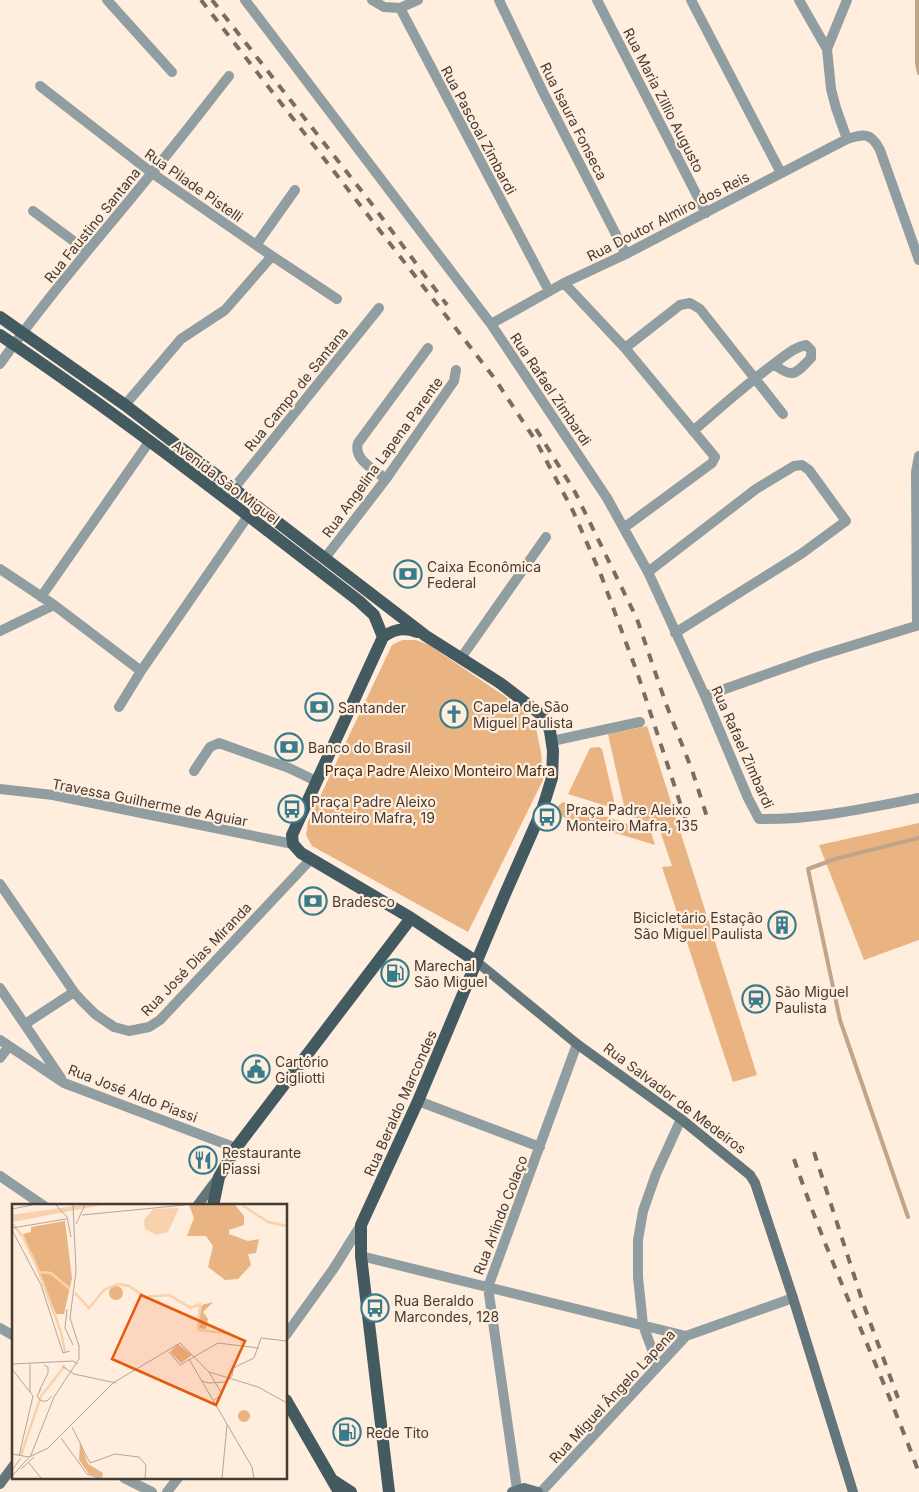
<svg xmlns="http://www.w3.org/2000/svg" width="919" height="1492" viewBox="0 0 919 1492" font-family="Inter,sans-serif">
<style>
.green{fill:#e9b482}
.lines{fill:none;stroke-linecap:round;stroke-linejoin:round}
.stream{stroke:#c2a488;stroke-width:4}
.minor{stroke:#909ea1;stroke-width:10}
.tertiary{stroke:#909ea1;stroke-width:10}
.secondary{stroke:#62767b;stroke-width:10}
.primary{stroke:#425a60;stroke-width:12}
.rail{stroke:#796d63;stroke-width:4;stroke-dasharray:9 9;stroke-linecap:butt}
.labels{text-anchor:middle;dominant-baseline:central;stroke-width:4.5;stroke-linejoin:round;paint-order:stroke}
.street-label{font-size:14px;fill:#443b33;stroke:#ffeddd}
.poi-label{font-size:14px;fill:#443b33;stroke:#ffeddd;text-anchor:start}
.park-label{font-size:14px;fill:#452a10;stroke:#ffeddd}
.inset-river{fill:none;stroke:#f8d1ad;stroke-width:2.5}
.inset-road{fill:none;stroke:#b4a699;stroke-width:1}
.view{fill:#e8590c;fill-opacity:0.15;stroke:#e8590c;stroke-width:2.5}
.inset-edge{fill:none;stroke:#443b33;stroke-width:2.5}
</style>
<rect width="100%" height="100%" fill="#ffeddd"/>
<path class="green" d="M402,640H416L429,645L525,710L536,728L541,752L543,780L468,932L312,846L306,835L308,822L392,645Z
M647,726L757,1075L733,1082L662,867L672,866L658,825L626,815L608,734Z
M599,747L602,749L616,809L568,794L590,748Z
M563,802L651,832L655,845L550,813Z
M919,823V940L864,960L819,845Z"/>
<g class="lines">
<path class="stream" d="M917,0V63L919,73
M908,1217L840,1020L808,869L835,859L919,838"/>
<path class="minor" d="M107,0L172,72
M245,0L491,324L607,498L648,572L705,696L748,798L759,819C813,820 867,808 919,798
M372,0L384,7L400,8L549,291
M499,0L543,92L626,254
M597,0L706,213
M691,0L781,173
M799,0L827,49L831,89L836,108L847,139
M400,8L418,0
M827,49L847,0
M40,86L152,173L272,256L337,299
M33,211L87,251
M256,245L295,190
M564,283L625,348L715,457L712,463L625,527
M491,324L564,283L626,254L847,139C864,134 871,132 880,150L919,260
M625,348L680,305L690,303L700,309L783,414
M0,364C46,298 100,237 151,174C178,142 203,109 229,76
M125,405L181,339L225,310L272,256
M693,431C721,407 749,382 779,360C787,354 795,347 806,345L811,350V358C796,373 793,380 774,364
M386,479C375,470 353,460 358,443L428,348
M234,488L379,308
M325,558L386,479L454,381L456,370
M0,569L54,605L141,671
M648,572L756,489L794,466L802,465L809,470L846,521L801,554L675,633
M41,597L149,442
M917,625L916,472L919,456
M0,631L54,605
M461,658L546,537
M705,696L815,657L919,625
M119,707L141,671L248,516
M552,741L640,722
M194,771L210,747L219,743L289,768L316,781
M0,789L53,795L293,844
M0,884L74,992L81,1000L95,1014L114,1027L129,1031L149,1027L160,1020L311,859
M0,988L61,1078
M25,1024L74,992
M0,1040L64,1083L236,1148
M0,1058L9,1046
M418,1101L540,1147
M0,1176L44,1206
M361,1256L686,1336
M0,1328L14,1336
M658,1366L643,1325L638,1277V1240L643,1211L656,1174L681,1119
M517,1489L488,1287L577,1044
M541,1492L686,1336L793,1298"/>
<path class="tertiary" d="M286,1335L334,1268L361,1225
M124,1478L152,1492
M167,1492L178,1478"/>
<path class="secondary" d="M477,962L577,1044L681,1119L750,1175L755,1183L793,1298L853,1492
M197,1206L218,1178
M0,1484L14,1465
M512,1492L524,1488L538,1492"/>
<path class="primary" d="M0,317L125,405L426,636L500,683L539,713L546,721L550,731L553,751L552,778L542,810L505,894L418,1101L361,1225V1256L389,1492
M0,335C124,418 242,511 360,602L374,615L383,637
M417,632C404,627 394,629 383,637L292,835L293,844L301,853L411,918L477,962
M213,1206L219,1177L236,1148L411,918
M286,1400L339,1492
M334,1481L351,1492"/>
<path class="rail" d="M201,0L495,379L537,443L573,511L601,575L638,675L688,827
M212,0L371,203L447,305
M536,429L575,492L637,619L666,704L692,770L708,820
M814,1152L863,1303L898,1398
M794,1159C830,1266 880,1367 919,1473"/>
</g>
<defs>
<g id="bank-ring" transform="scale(1.4375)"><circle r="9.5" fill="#ffeddd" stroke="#387c8c" stroke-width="1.5"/><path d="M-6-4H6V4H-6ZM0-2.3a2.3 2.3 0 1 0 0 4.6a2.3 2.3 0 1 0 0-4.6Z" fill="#387c8c"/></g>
<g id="church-ring" transform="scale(1.4375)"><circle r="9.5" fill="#ffeddd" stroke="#387c8c" stroke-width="1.5"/><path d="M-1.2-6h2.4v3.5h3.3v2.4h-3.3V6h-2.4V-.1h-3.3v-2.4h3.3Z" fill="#387c8c"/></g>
<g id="bus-ring" transform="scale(1.4375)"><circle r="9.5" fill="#ffeddd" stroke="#387c8c" stroke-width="1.5"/><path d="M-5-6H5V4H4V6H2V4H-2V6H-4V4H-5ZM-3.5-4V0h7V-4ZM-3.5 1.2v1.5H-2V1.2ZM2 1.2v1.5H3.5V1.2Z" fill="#387c8c"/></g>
<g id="building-ring" transform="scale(1.4375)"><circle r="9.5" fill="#ffeddd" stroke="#387c8c" stroke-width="1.5"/><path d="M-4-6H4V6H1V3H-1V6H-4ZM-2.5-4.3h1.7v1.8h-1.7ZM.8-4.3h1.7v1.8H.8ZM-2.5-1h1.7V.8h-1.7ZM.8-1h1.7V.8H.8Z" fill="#387c8c"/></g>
<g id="fuel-ring" transform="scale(1.4375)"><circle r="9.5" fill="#ffeddd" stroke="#387c8c" stroke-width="1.5"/><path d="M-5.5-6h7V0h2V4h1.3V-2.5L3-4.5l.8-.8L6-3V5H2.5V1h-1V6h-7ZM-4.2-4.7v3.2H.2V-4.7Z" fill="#387c8c"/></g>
<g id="station-ring" transform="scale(1.4375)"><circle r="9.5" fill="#ffeddd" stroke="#387c8c" stroke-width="1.5"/><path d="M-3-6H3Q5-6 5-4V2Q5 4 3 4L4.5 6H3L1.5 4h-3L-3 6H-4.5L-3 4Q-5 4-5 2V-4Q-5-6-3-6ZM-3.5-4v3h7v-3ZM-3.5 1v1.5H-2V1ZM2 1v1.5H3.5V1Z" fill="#387c8c"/></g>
<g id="civic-ring" transform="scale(1.4375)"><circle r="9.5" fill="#ffeddd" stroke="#387c8c" stroke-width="1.5"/><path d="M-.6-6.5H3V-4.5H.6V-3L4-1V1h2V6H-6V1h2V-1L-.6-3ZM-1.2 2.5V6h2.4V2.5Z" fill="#387c8c"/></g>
<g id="restaurant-ring" transform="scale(1.4375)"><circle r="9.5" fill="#ffeddd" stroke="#387c8c" stroke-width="1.5"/><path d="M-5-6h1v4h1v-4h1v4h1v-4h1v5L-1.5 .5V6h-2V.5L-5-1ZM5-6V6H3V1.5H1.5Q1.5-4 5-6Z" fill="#387c8c"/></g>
</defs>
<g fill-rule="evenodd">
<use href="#bank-ring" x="408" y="574"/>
<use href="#bank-ring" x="319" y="707"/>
<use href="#church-ring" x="454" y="714"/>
<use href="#bank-ring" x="289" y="747"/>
<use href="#bus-ring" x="292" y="809"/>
<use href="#bus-ring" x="547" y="817"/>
<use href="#bank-ring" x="313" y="901"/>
<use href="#building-ring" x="782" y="925"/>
<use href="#fuel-ring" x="395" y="973"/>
<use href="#station-ring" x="756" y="999"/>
<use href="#civic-ring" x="256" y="1069"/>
<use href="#restaurant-ring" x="203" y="1160"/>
<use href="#bus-ring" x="375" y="1308"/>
<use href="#fuel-ring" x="347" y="1432"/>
</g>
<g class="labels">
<g class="street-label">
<text transform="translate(664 100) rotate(63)">Rua Maria Zillio Augusto</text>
<text transform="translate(574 121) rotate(63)">Rua Isaura Fonseca</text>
<text transform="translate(479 130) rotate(62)">Rua Pascoal Zimbardi</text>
<text transform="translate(194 185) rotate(35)">Rua Pilade Pistelli</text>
<text transform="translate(668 216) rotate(-27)">Rua Doutor Almiro dos Reis</text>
<text transform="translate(92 225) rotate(-51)">Rua Faustino Santana</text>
<text transform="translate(296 389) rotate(-51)">Rua Campo de Santana</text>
<text transform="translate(551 389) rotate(56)">Rua Rafael Zimbardi</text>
<text transform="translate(382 457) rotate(-54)">Rua Angelina Lapena Parente</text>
<text transform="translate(226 482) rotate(37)">Avenida São Miguel</text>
<text transform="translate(743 747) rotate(66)">Rua Rafael Zimbardi</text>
<text transform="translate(150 802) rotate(11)">Travessa Guilherme de Aguiar</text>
<text transform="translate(196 959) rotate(-46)">Rua José Dias Miranda</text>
<text transform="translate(133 1093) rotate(21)">Rua José Aldo Piassi</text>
<text transform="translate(675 1098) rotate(37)">Rua Salvador de Medeiros</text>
<text transform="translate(400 1103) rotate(-66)">Rua Beraldo Marcondes</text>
<text transform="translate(500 1215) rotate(-69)">Rua Arlindo Colaço</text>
<text transform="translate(612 1396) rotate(-47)">Rua Miguel Ângelo Lapena</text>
</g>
<g class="poi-label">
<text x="427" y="566">Caixa Econômica<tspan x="427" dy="16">Federal</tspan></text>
<text x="473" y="706">Capela de São<tspan x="473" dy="16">Miguel Paulista</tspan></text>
<text x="338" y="707">Santander</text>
<text x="308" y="747">Banco do Brasil</text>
<text x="311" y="801">Praça Padre Aleixo<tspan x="311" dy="16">Monteiro Mafra, 19</tspan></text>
<text x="566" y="809">Praça Padre Aleixo<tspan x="566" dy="16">Monteiro Mafra, 135</tspan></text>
<text x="332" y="901">Bradesco</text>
<text x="763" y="917" text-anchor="end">Bicicletário Estação<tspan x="763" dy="16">São Miguel Paulista</tspan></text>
<text x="414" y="965">Marechal<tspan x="414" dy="16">São Miguel</tspan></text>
<text x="775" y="991">São Miguel<tspan x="775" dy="16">Paulista</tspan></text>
<text x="275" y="1061">Cartório<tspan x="275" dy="16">Gigliotti</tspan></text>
<text x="222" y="1152">Restaurante<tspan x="222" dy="16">Piassi</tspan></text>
<text x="394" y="1300">Rua Beraldo<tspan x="394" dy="16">Marcondes, 128</tspan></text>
<text x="366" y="1432">Rede Tito</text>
</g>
<g class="park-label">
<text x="440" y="770">Praça Padre Aleixo Monteiro Mafra</text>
</g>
</g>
<g transform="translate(12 1204)">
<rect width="275" height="275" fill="#ffeddd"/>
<path d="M177,1H223L232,12V21L217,26V30L236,37L247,35L244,49L236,50L239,61L226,75L213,76L196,63L201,42L194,32H175L182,14ZM53,17L60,74L52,110H44L11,30L19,28V23ZM97 89a7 7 0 1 1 14 0a7 7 0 1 1-14 0ZM201,98L191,108L196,115L194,125L185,124L190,101ZM166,140L180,151L169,159L158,148ZM226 212a6 6 0 1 1 12 0a6 6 0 1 1-12 0ZM68,238L76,260L91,269L90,274L77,270L67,256Z" fill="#e9b482"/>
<path d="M69,1H90L0,18V11ZM167,4L156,28L144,31L133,25L132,16L141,5Z" fill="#f8d1ad"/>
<path class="inset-river" d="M230,1L256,18L275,22M0,19L11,33L25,63L49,128L53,148M27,68L39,69L58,85M63,89L77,104L92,86L106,80L117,82L133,93L157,91L179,104L188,100L186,126L213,129M9,251L29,192L53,162"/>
<path class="inset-road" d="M44,1L55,13L59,33M0,5L20,1M70,11L173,1M64,20L73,1M0,24L54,15M0,26L29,81L51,149L58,147M55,105L53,124L61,141M157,148L168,161L206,139L247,144M177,155L240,263L242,274M0,160L61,157L66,160M18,160V188M50,162L62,170L104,179M0,165L21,192L7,252M197,168L210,190L201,197M190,177L196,179L215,178M214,178L220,172L221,164L242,154L249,134L275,137M29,185L25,192L29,197H35L40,192M27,187L36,169V163L32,161M60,223L78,259L103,250L127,253L134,261L133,274M49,234L75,270L87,274M0,250L17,253L36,244L101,179L168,139L197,168L246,183L275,199M17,259L29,274M9,265L22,253M0,266L9,254M0,272L19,251L42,193L67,155V142L58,114L64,67L61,1M210,274L215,221"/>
<path class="view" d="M129,91L233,137L204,201L100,155Z"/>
<rect width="275" height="275" class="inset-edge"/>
</g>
</svg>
